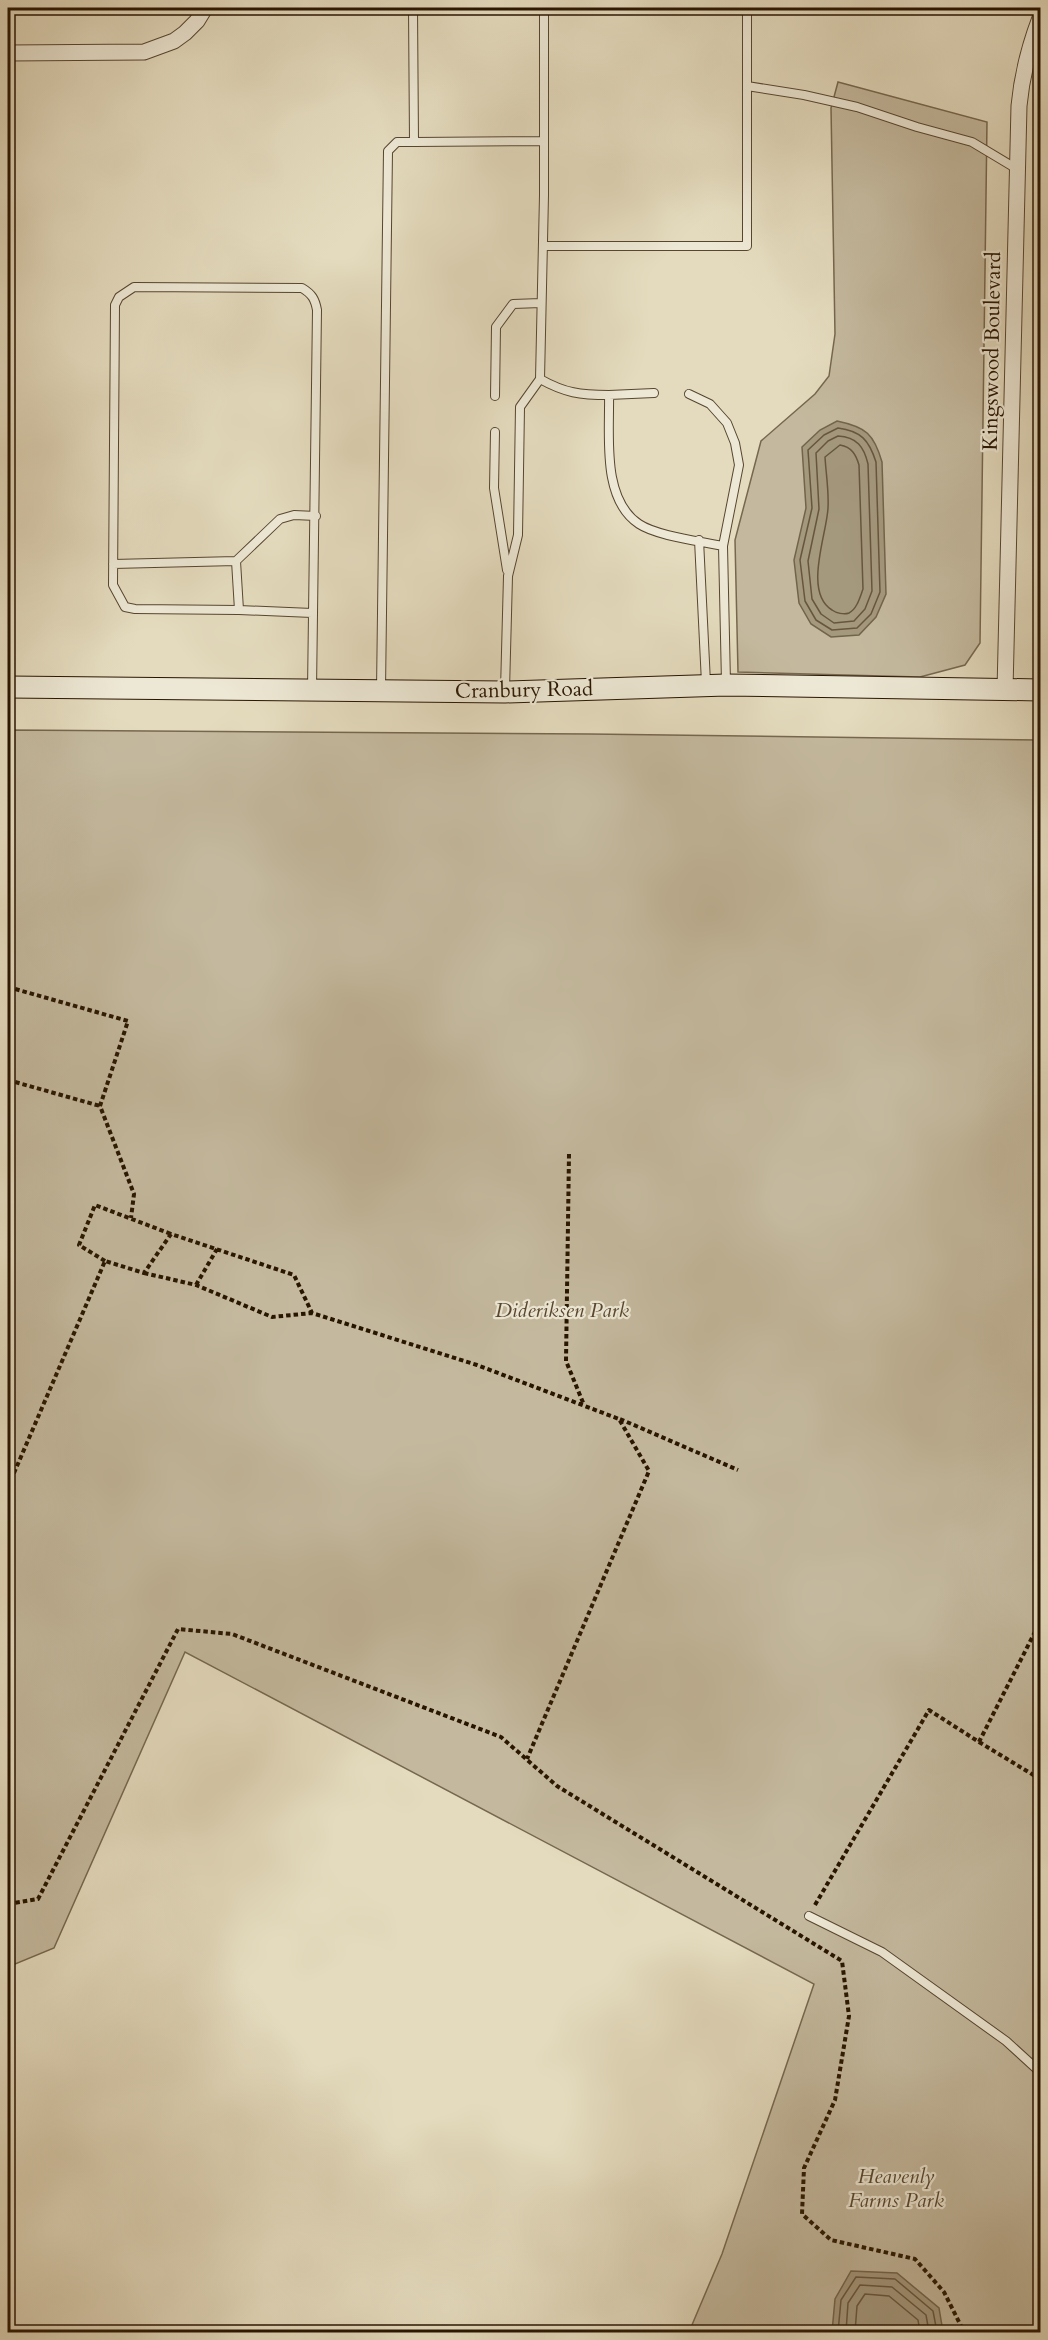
<svg xmlns="http://www.w3.org/2000/svg" width="1048" height="2340" viewBox="0 0 1048 2340" font-family="Cardo,serif">
<style>
.green{fill:#c4b99e;stroke:#76674f;stroke-width:1.5}
.water{fill:#a4987d;stroke:#72644b;stroke-width:1.5}
.lines{fill:none;stroke-linecap:round;stroke-linejoin:round}
.shore{stroke:#66563e;stroke-width:1.5}
.service-casing{stroke:#574630;stroke-width:10}
.minor-casing{stroke:#574630;stroke-width:17}
.secondary-casing{stroke:#281500;stroke-width:23}
.path{stroke:#281500;stroke-width:4;stroke-dasharray:4.5 3;stroke-linecap:butt}
.service{stroke:#ede8d5;stroke-width:8}
.minor{stroke:#ede8d5;stroke-width:15}
.secondary{stroke:#ede8d5;stroke-width:21}
.labels{text-anchor:middle;dominant-baseline:central;stroke-width:4.5;stroke-linejoin:round;paint-order:stroke}
.street-label{font-size:21px;fill:#281500;stroke:#ede8d5}
.park-label{font-size:21px;font-style:italic;fill:#57462f;stroke:#ede8d5}
</style>
<rect width="100%" height="100%" fill="#e4dbbe"/>
<filter id="stains"><feTurbulence type="fractalNoise" baseFrequency=".00333" numOctaves="4"/><feColorMatrix values="0 0 0 0 .2 0 0 0 0 .09 0 0 0 0 .02 0 0 0 .5 -.17"/></filter>
<radialGradient id="worn" r=".72"><stop offset=".6" stop-color="#630" stop-opacity="0"/><stop offset="1" stop-color="#630" stop-opacity=".3"/></radialGradient>
<path class="green" d="M838,82L987,122L980,643L965,665L920,677L738,672L735,540L761,441L815,394L829,376L835,334L831,108Z
M8,730L590,734L1040,740V2332H689L722,2254L814,1984L185,1652L54,1948L8,1967Z"/>
<path class="water" d="M837,421C866,427 874,434 882,462L886,594L876,617L859,635L831,637L811,624L799,603L794,560L806,508L802,447L820,430Z
M851,2271L897,2273L939,2308L943,2332H832L835,2299Z"/>
<g class="lines">
<path class="shore" d="M838,428C861,431 869,440 876,462L880,592L871,614L857,628L832,630L816,620L805,601L800,560L812,508L808,450L824,435Z
M838,436C857,437 864,447 868,464L872,591L865,609L854,621L834,623L821,614L812,599L808,561L819,509L816,453L828,441Z
M840,445C852,447 856,455 859,465L863,589C860,597 857,609 849,613C844,615 836,613 832,610C803,592 827,534 828,508C829,491 826,474 825,457Z
M838,2332L841,2300L856,2277L895,2279L933,2311L937,2332
M846,2332L848,2303L860,2285L892,2287L926,2315L929,2332
M855,2332L857,2306L865,2294L889,2296L918,2320L920,2332"/>
<g class="service-casing">
<path id="service" d="M413,8L414,142L544,141
M544,8V195L540,379C565,393 580,395 609,395
M747,86L804,95L857,107L917,127L972,142L1017,169
M543,246H747V8
M654,393L609,395C610,434 601,499 639,524C657,536 700,541 723,546
M689,394L710,404L727,423L735,443L739,465L723,546L726,683
M495,396L496,327L513,304L541,303
M495,432L494,488L507,570
M699,540L706,683
M236,561L280,519L294,515L316,516
M113,564L236,561L239,610
M312,690L317,310C315,299 312,294 302,288L134,287L119,297L115,305L113,585L125,607L135,609L239,610L312,613
M381,690L388,151L397,142H414
M505,690L508,576L518,535L520,407L540,379
M809,1916L882,1952L1006,2041L1040,2072"/>
</g>
<g class="minor-casing">
<path id="minor" d="M8,53L144,52L174,41L185,33L197,21L205,8
M1005,690L1019,106C1022,74 1029,47 1040,18"/>
</g>
<g class="secondary-casing">
<path id="secondary" d="M8,687L505,692L726,685L1040,690"/>
</g>
<path class="path" d="M8,987L128,1021L100,1106L134,1194L131,1218
M8,1080L100,1106
M569,1154L566,1361L584,1405
M105,1261L79,1245L95,1205L171,1234
M144,1273L196,1285L272,1317L312,1313
M196,1285L217,1249
M620,1419L738,1470
M8,1487L105,1261L144,1273L171,1234L294,1275L312,1313L477,1365L619,1419L649,1471L527,1759
M979,1742L1040,1779
M8,1904L38,1899L178,1629L232,1634L501,1737L557,1786L842,1961L849,2016L835,2100L804,2168L802,2214L831,2240L915,2259L944,2292L964,2332
M815,1905L929,1710L979,1742L1040,1622"/>
<use href="#service" class="service"/>
<use href="#minor" class="minor"/>
<use href="#secondary" class="secondary"/>
</g>
<g class="labels">
<g class="street-label">
<text transform="translate(992 351) rotate(-89)">Kingswood Boulevard</text>
<text transform="translate(524 690) rotate(-1)">Cranbury Road</text>
</g>
<g class="park-label">
<text x="562" y="1310">Dideriksen Park</text>
<text x="896" y="2176">Heavenly<tspan x="896" dy="24">Farms Park</tspan></text>
</g>
</g>
<rect width="1048" height="2340" fill="none" stroke="#e4dbbe" stroke-width="30"/>
<rect x="9" y="9" width="1030" height="2322" fill="none" stroke="#281500" stroke-width="3"/>
<rect x="15" y="15" width="1018" height="2310" fill="none" stroke="#281500" stroke-width="1.5"/>
<rect width="100%" height="100%" filter="url(#stains)"/>
<rect width="100%" height="100%" fill="url(#worn)"/>
</svg>
